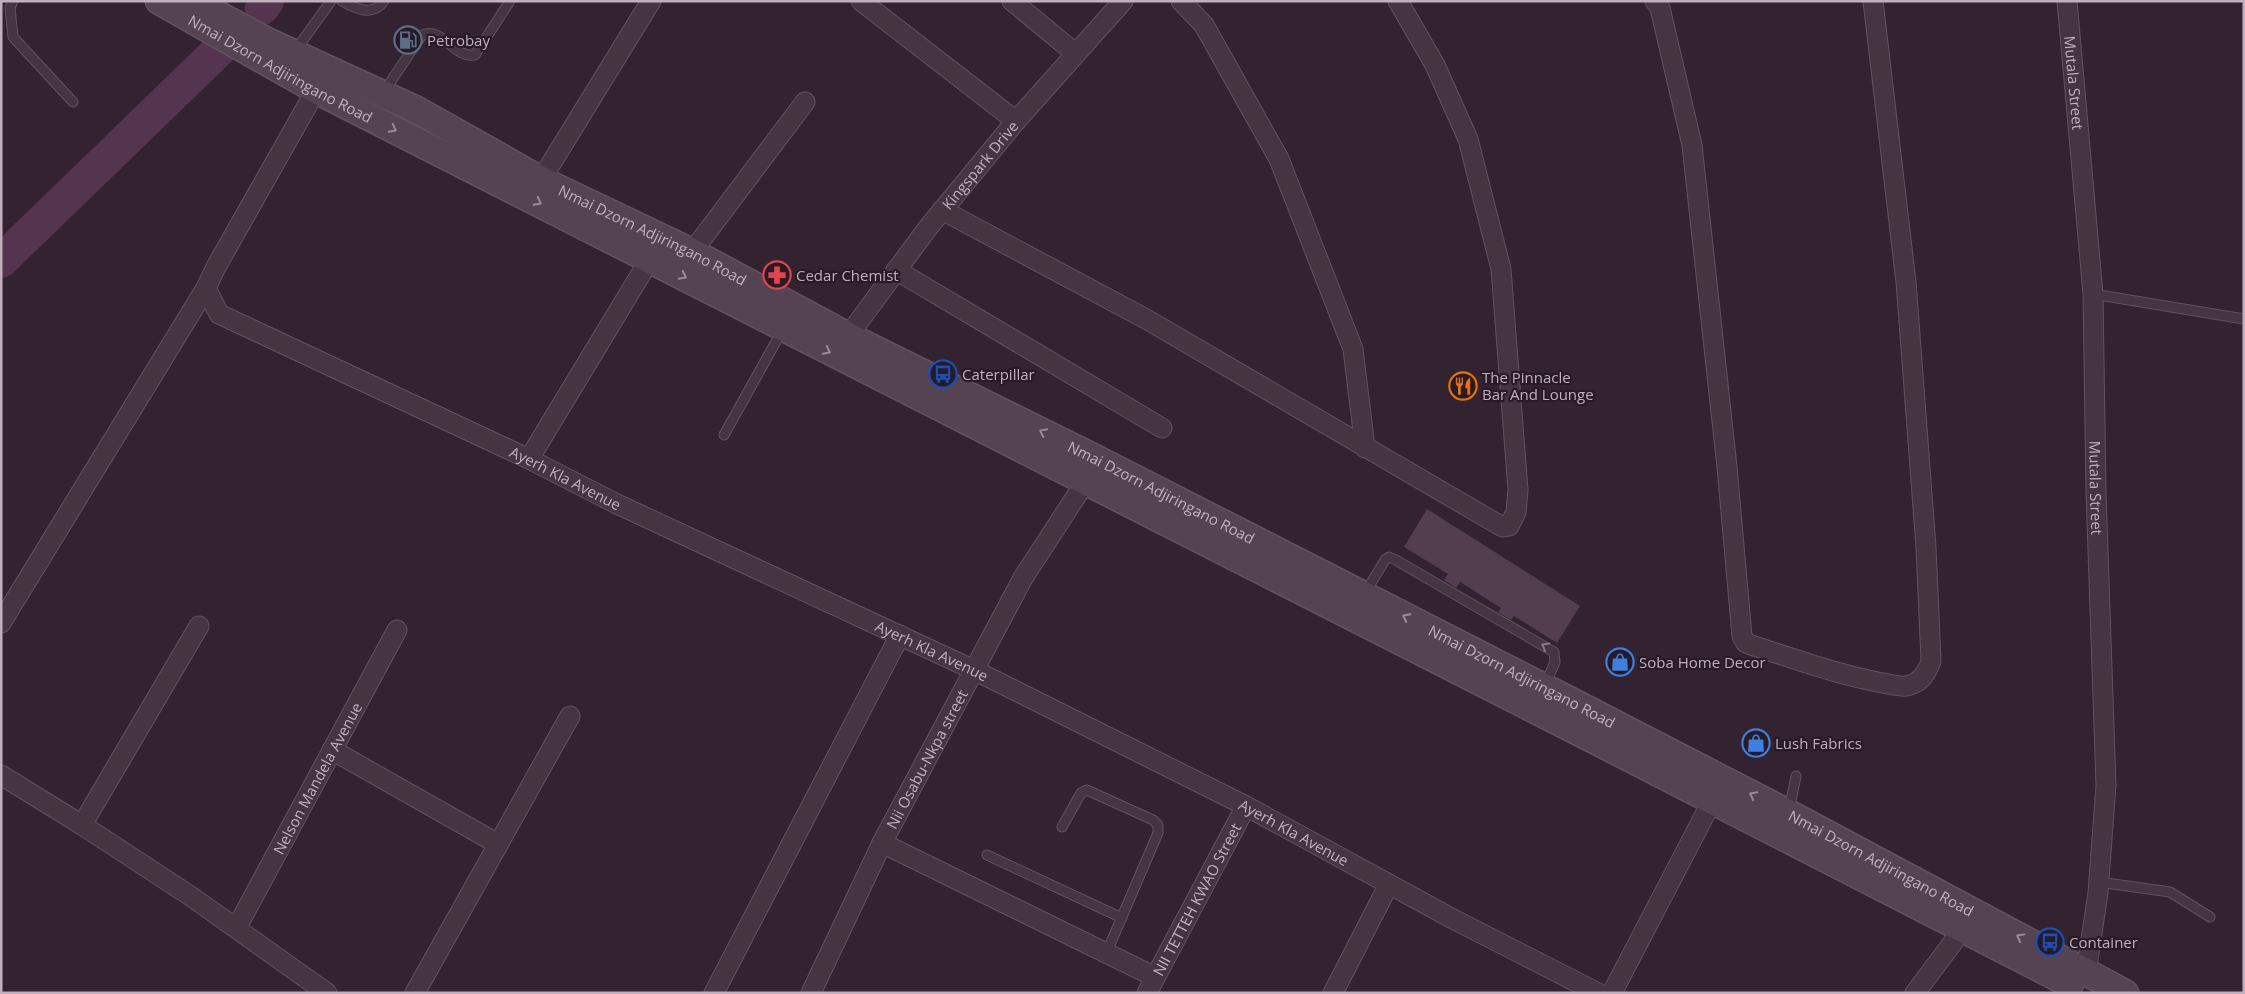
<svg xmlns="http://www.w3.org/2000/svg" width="2245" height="994" viewBox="0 0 2245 994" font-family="'Open Sans',sans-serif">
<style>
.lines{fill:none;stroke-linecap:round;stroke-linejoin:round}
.river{stroke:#54344f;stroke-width:34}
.building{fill:#533e50}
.service-casing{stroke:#62525f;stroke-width:11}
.minor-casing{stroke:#62525f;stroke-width:21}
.secondary-casing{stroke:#62525f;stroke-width:29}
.service{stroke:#443541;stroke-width:9}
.minor{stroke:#443541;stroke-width:19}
.secondary{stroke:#564352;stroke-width:26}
.oneway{stroke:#9c8998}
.oneway2{stroke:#897885}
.labels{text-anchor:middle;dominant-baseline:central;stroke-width:4.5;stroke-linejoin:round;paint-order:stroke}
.poi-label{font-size:15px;fill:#c1afbd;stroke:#281a26;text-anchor:start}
.street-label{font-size:15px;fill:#c1afbd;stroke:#281a26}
</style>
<rect width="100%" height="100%" fill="#332230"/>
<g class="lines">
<path class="river" d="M262,8L267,1
M1,261L222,47"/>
</g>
<path class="building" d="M1427,509L1580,606L1557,643L1514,616L1511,620L1498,612L1501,608L1460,582L1456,588L1444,580L1448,574L1404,547Z"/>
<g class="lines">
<g class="service-casing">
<path id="service" d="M13,1L10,8L13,37L73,102
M342,1C356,9 373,17 384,1
M295,51L331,1
M383,93L422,35C443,26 454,59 475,55L510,1
M2093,294L2244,319
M724,435L783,329
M1365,593L1385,560L1389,557L1394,559L1554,652L1555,662L1545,685
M1789,811L1796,776
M1062,827L1081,793L1087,790L1153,820L1158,825V833L1106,954
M987,855L1122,918
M2099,882L2170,892L2210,917"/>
</g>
<g class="minor-casing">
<g id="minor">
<path d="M861,1L1016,121"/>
<path d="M1012,1L1075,53"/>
<path d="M1181,1L1204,25L1279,159L1353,349L1365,448"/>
<path d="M1655,1L1660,8L1692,145L1727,467L1742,636L1746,643L1751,645C1795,659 1838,675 1883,683C1890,684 1899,687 1906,686C1920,684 1927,673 1931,661L1926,547L1906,282L1873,1"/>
<path id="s1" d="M2067,1L2093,294L2096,492L2106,785L2098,893L2086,973"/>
<path id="s2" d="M316,90L216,267L206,288L219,314L529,459L617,504L974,670L1246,806L1453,919L1598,993"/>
<path d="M541,180L651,1"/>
<path d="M942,210L1146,319L1494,522L1503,527L1509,526L1516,512L1518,490L1501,269L1468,139L1435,65L1398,1"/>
<path d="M692,252L805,102"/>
<path d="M896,270L1162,428"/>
<path id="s3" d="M848,336L927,229L1016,121L1123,1"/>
<path d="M529,459L650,259"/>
<path d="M1,623L206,288"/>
<path d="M332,750L498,844"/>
<path d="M1,775L82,825L192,897L327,993"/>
<path d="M82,825L199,626"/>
<path d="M882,843L1155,977"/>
<path id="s4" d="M237,927L397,630"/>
<path d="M415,993L570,716"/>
<path d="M714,993L900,635"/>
<path id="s5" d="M811,993L882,843L1023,578L1086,481"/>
<path id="s6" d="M1147,993L1246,806"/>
<path d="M1333,993L1389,884"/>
<path d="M1612,993L1712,801"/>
<path d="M1915,993L1963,929"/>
</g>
</g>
<g class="secondary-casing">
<g id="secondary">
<path id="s7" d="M159,1L316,90L1563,724L2070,984"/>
<path id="s8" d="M193,1L267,41L419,111L541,180L692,252L848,336L1089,455L1571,701L1788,813L2125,993"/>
</g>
</g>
<use href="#service" class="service"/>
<use href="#minor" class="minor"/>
<use href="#secondary" class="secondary"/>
</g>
<defs><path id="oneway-chevron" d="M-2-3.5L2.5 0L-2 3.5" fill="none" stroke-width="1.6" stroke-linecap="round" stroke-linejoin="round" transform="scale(1.25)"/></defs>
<g class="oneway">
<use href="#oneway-chevron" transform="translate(393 129) rotate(27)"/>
<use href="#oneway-chevron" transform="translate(538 202) rotate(27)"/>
<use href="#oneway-chevron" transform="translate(683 276) rotate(27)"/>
<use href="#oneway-chevron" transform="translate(827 351) rotate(28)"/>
<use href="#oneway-chevron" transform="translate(1043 432) rotate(-154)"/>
<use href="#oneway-chevron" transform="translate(1406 617) rotate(-153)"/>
<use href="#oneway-chevron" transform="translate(1753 795) rotate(-152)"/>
<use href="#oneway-chevron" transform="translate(2020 937) rotate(-151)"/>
</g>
<use class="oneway2" href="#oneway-chevron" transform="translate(1545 646) rotate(-150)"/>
<defs>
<g id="fuel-ring" transform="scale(1.4375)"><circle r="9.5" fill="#281a26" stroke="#5c6f8a" stroke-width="1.5"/><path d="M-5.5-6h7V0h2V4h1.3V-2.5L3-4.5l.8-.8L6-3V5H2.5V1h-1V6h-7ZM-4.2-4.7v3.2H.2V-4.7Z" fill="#5c6f8a"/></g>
<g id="pharmacy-ring" transform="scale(1.4375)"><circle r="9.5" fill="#281a26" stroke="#e0444e" stroke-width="1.5"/><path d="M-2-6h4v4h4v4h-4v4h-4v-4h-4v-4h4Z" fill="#e0444e"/></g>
<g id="bus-ring" transform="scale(1.4375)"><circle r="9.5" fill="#281a26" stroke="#1a4fb4" stroke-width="1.5"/><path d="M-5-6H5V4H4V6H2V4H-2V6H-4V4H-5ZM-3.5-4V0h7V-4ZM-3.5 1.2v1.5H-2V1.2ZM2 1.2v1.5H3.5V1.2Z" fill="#1a4fb4"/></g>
<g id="restaurant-ring" transform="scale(1.4375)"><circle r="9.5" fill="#281a26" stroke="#e8710a" stroke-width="1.5"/><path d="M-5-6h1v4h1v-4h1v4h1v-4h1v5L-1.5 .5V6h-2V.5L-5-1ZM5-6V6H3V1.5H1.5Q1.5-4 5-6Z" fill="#e8710a"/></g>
<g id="shop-ring" transform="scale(1.4375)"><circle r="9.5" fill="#281a26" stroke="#3f7fe0" stroke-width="1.5"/><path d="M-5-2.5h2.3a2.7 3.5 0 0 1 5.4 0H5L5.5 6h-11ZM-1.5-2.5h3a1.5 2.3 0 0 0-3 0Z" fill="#3f7fe0"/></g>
</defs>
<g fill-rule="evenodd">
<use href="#fuel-ring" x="408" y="40"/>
<use href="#pharmacy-ring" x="777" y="275"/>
<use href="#bus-ring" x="943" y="374"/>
<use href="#restaurant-ring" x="1463" y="386"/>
<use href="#shop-ring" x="1620" y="662"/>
<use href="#shop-ring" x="1756" y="743"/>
<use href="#bus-ring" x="2050" y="942"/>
</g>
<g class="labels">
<g class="poi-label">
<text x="427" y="40">Petrobay</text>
<text x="796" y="275">Cedar Chemist</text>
<text x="962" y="374">Caterpillar</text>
<text x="1482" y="377">The Pinnacle<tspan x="1482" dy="17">Bar And Lounge</tspan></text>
<text x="1639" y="662">Soba Home Decor</text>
<text x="1775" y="743">Lush Fabrics</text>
<text x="2069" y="942">Container</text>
</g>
<g class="street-label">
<text stroke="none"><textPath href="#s7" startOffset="139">Nmai Dzorn Adjiringano Road</textPath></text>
<text stroke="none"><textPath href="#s1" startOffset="82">Mutala Street</textPath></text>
<text stroke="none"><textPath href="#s3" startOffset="216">Kingspark Drive</textPath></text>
<text stroke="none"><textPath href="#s8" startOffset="516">Nmai Dzorn Adjiringano Road</textPath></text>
<text stroke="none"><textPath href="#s2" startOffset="639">Ayerh Kla Avenue</textPath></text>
<text stroke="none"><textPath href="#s1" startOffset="488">Mutala Street</textPath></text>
<text stroke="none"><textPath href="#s8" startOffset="1086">Nmai Dzorn Adjiringano Road</textPath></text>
<text stroke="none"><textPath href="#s2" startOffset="1044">Ayerh Kla Avenue</textPath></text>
<text stroke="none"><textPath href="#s8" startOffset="1491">Nmai Dzorn Adjiringano Road</textPath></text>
<text stroke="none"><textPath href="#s5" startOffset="261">Nii Osabu-Nkpa street</textPath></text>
<text stroke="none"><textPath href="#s4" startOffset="169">Nelson Mandela Avenue</textPath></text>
<text stroke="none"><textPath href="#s2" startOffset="1449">Ayerh Kla Avenue</textPath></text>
<text stroke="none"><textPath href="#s8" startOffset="1896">Nmai Dzorn Adjiringano Road</textPath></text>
<text stroke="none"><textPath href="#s6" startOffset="106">NII TETTEH KWAO Street</textPath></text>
</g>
</g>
<rect width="2245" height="994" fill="none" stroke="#c1afbd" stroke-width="5"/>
</svg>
